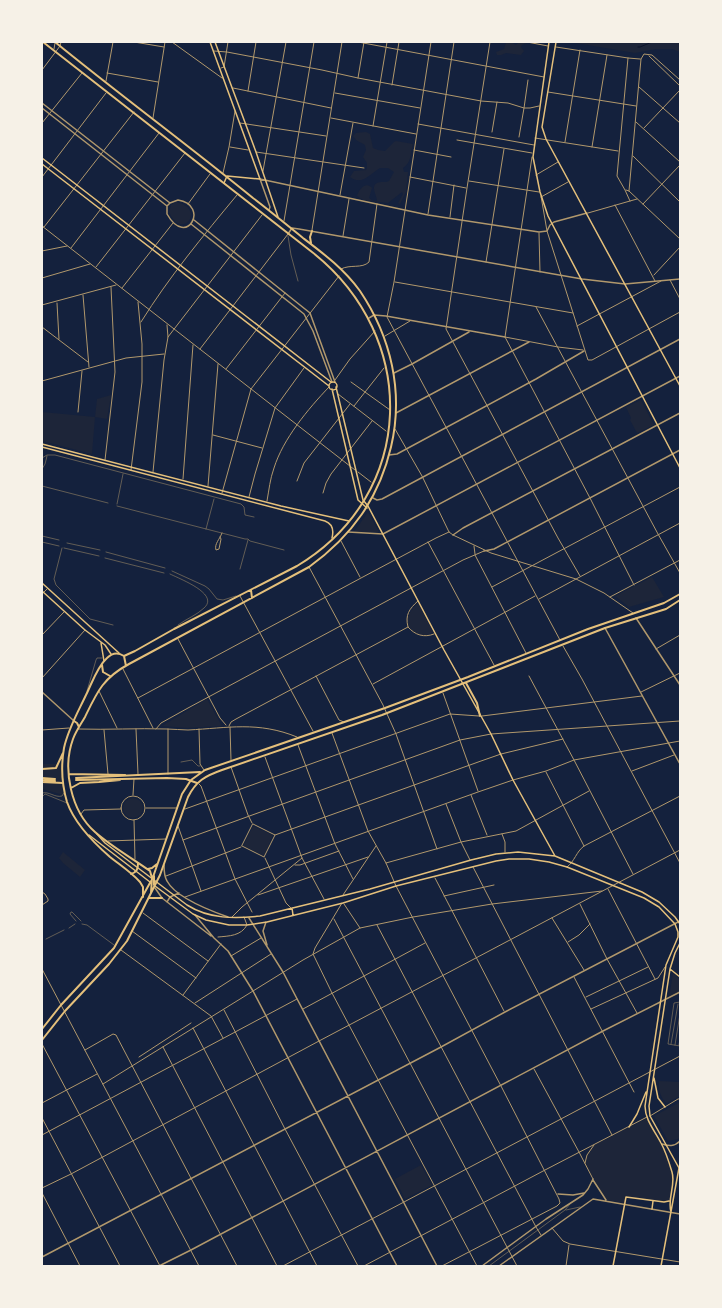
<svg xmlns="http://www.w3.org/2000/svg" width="722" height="1308" viewBox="0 0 722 1308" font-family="Inter,sans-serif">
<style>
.green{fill:#1d2539}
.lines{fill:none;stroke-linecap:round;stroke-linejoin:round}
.stream{stroke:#0b132b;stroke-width:1}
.service{stroke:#b1986c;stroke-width:0.5}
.pedestrian{stroke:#b1986c;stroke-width:1}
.minor{stroke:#b1986c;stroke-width:1}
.tertiary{stroke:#b1986c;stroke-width:1.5}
.secondary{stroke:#e5c07b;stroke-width:1.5}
.primary{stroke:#e5c07b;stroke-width:2}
</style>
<rect width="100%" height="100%" fill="#14213d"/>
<path class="green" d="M506,42H511L516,45L519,42H529L522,45L521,47L524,51L521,55L506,53L501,55H497L496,52L504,49Z
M570,42H680V52L672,49H656L635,53Z
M366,132L370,134L373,148L378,150L385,151L394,142L396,141L413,144C410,153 412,162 403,168L404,172H408L406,192L400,204L398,203L403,194L402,192L388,203L363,200L357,196C359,189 366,181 372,188L369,198L373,201H377C377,195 370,187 377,183C380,181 386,183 389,181L394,172L388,168H380C370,174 362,186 350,177L354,171L366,170L367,168V163L363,157L366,150L365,145L356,140L353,136L356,133Z
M176,202C207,208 182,242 169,212L171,205Z
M111,395L107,419L95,417L92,454L42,441V412L95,417L97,399Z
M641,400L654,425L637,433L630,420L631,418L626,407Z
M368,512L379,532H354Z
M652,577L664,597L629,607L615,596Z
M418,603L433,632L425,636C421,634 416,633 413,631C401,623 410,610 418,603Z
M207,699L222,726L187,728L162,726Z
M42,764H62L63,795L42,789Z
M123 808a10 10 0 1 1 20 0a10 10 0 1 1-20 0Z
M253,826L273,835L264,856L243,846Z
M63,852L85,870L80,877L63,863L59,858Z
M673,973L680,980V992L669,998Z
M659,1081L680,1082V1096L667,1103L665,1102C660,1096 658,1088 659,1081Z
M680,1102V1137L678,1139L668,1141L654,1116Z
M647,1118L665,1151L674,1179L670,1201L667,1202L627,1196L624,1203L606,1200L585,1164C585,1156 588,1151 594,1145Z
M421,1165L432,1185L405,1199L395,1179Z"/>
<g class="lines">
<path class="stream" d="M638,47H640L652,42"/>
<path class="service" d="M288,236L291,255L298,281
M42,458L47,455H55L241,504L244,507L245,515L254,517
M42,469L45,464L47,456
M42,486L108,503
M117,504L123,474
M117,506L245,539H248L250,541L284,550
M206,529L214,499
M42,536L59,540
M42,542L59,546
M67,543L100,550
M62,548L54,579L56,585L90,619L113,625
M64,548L99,556
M106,552L165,568
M105,558L164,573
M240,569L248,540
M172,571L205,586L209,589L217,599L223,600L236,596
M170,574C180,579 220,594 204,608C197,615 186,619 178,625
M87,691L96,660L97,658H102
M181,762L192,760L198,766H200
M42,793C49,791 55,798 62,796L64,793
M42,797L45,794L67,803
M76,921L70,914L71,912H72L81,921
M82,924L87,925L114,945
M69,928L75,924
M46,939L64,930
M680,1002L674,1003L668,1044L680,1046
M671,1044L678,1004
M675,1045L680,1014
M679,1045L680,1039
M566,1210L580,1207
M489,1266L565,1210L570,1204"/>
<path class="pedestrian" d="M139,1057L191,1023"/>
<path class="minor" d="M134,42L164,47
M172,42L222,78
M358,42L544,77
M431,42L394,282L387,317L560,640
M490,42L467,188L446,329L558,538L580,576
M527,42L548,46
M556,47L628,58L640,59
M54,49L55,43
M214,51L227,52L322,70L358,78L481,101L508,103L524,108H530L539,106
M649,56L680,86
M628,58L617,176L625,190L630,201
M641,59L644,54L652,55L680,80
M221,68L224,67L228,42
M42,70L60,46L61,42
M107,73L158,82
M358,78L364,42
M106,81L113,42
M392,85L399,42
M639,87L680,123
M233,88L331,108
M248,91L256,42
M548,92L636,106
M335,93L420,108
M153,118L165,42
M331,118L416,134
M636,122L680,162
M42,123L82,73
M240,123L326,136
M418,124L534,145
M373,126L387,42
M644,128L680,90
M492,132L497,102
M519,137L524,108L528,80
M535,138L618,151
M457,140L532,153
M565,142L580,50
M230,147L248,150
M592,147L607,55
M414,150L451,157
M256,152L364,168
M633,156L680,202
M532,157L505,337L590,498L634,585
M263,171L286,42
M223,173L229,147L235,111
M536,175L558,162
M42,177L106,93
M410,177L466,188
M469,181L539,192
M626,190L629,191L680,239
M629,191L641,59
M340,195L353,123
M541,196L547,231L588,360H592L680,312
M541,197L568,182
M188,204L210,174
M643,204L680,165
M615,205L655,281
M588,213L637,199
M428,214L454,42
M450,217L454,185
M284,221L314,42
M42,226L355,470
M42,227H44L134,112
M312,230L342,42
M539,233L540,272
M343,236L349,199
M71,248L159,133
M42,251L67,246
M486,262L504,149
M96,267L185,153
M341,269C350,264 362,269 369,262L377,204
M654,275L680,247
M42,278L90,264
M670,280L680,299
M395,282L573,313
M122,288L173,223
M83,295L89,367
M57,303L59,339
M42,305L116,285
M536,307L658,534L680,573
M141,322C169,277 203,236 237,195
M577,326L661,281
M42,327L88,362
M385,336L410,321
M168,337L262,215
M505,337L558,347L583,350
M200,349L288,234
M226,369L285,293
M335,380L350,359L375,331
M42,381L126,358L164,354
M351,382L390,410
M338,394L386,431
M354,406L384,368
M78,412L82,371
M395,429L422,476L449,532L453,535L491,553L576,579L604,593L633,613
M213,435L262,448
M105,460L115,372L111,287
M131,470L142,382V344L138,302
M153,472L164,360L168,337L167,325
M358,472L371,482
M183,479L193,345
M297,481L304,463L350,404
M208,486L218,364
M222,493L251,389L339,276
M323,493L326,483L331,474L372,421
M249,497L255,474L275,408L304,368
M267,501C269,490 270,479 274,468C283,439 308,409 329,387
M220,537L221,539L219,549L216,550C214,544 220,539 222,533
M341,541L360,577
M428,542L494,665
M474,546L475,554
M475,555L526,653
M309,567L383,705L396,734L437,849
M492,587L680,487
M42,594L47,589
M240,596L313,731
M610,597L680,560
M539,599L680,523
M418,601C409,609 405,615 408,627C415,635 424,638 434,634
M42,635L64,612
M178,639L220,718L226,725
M563,646L582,679L680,863
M656,649L680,635
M123,669L153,728
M316,676L339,720L344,722
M529,676L574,760L633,874
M42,678L85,630
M373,684L535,596
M99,691L117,728
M641,692L680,673
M443,693L478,791
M138,698L361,578L436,538L449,532
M482,716L642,696
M229,726L231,722L236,719L408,627
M230,727L231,760
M78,729C108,730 137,728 167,729C174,729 181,730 188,730C228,728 258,721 297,737
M136,729L138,774
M156,729L161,723L188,708L463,560L484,551
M168,729V774
M199,729L200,764L204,770
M42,730L69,728
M104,730L108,774
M332,733L368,831L386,863L396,886L501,1086L559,1199L560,1203L557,1206L442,1266
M298,745L335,844L353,879
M265,757L302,858L324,899
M231,767L248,815L252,823
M632,771L674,755
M546,772L584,846
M199,784L201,786L235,879L252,912
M133,795L134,779
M471,795L487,835
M121 808a12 12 0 1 1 24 0a12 12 0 1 1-24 0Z
M446,804L461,842L470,860
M146,808H177
M185,809L450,714L479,716
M81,814L84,810L121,809
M134,820L135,859
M253,824L275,835L264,857L242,846Z
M178,826L201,891
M502,834L505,842V852
M275,835L481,761L501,754L563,739
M183,840L460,740L491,734L680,721
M108,841L166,839
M265,858L286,903L291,908
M386,863L461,842L516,831L589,791
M295,865H300L339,851
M473,867L612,1135
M567,867C575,861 576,852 584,846L680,796
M166,876L241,847
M435,878L504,1011
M608,889L655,979
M42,892L45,894L48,899V901L42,905
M258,895L368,857
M343,895L376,846
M444,896L494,885
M185,897L478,792L513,780L546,771L574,760L680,741
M342,903L315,948L313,954L332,993L477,1266
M344,904L360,928
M580,904L607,959L637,1013
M143,913L208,961
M232,917L242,907L302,858
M552,918L584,970
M334,919L517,1266
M377,925L536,1227L541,1235
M132,931L196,978
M218,937C229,936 241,936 247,925L244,917
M568,942L579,935L590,924
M121,950L211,1016L223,1038
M231,956L261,938
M42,969L199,1266
M574,977L634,1092
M183,995L221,944
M586,997L648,967
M195,1003L271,954
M303,1009L425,943
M591,1009L658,978L665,967
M224,1010L285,1129L358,1266
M193,1028L317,1266
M42,1044L160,1266
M163,1047L277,1266
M85,1050L113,1034L116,1035L237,1266
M534,1069L579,1152L593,1179
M103,1084L303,960L360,928L413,917L492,904L602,891
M42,1103L97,1074
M650,1116L678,1099
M42,1118L120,1266
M42,1135L297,999
M585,1163L587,1155L594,1145
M42,1188L71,1174L319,1041L680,850
M42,1193L80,1266
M552,1228L563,1241L570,1244L680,1262
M283,1266L680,1056
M364,1266L545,1170L647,1117
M566,1266L569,1245"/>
<path class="tertiary" d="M42,103L170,203
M42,108L167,206
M178,200C210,205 187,249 167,214V206L170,203Z
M269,210L270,207L260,179L428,215L539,232L547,231L550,225L554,222L587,213
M194,220L310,313L335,382
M191,224L304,314L313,331L332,382
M288,234L292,228L299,229L582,279L625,284L680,279
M369,318L374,315L386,316L505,337
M394,373L412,364L469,332
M396,413L529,342
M389,455L397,454L536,379L584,351
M373,498L377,500L382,499L680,339
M348,532L383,534L680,376
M453,535L463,528L680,413
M484,551L494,549L680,450
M636,618L680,685
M605,628L680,764
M42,692L74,721
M164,865C164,871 164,876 167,881C176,898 211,911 228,917
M155,888L162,898L211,936
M167,902L170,897L179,893
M195,915L214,938L228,951L253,991L397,1266
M249,918L283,972L437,1266
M266,922L263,931L267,945
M679,1099H680
M662,1144C669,1146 674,1147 680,1141
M679,1168L680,1163
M593,1180L606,1200
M558,1194L573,1195L584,1193
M42,1257L441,1047L505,1012L680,921
M159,1266L191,1250L603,1031L680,992
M482,1266L546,1219L583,1195L588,1189L593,1179
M499,1266L593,1199L680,1214"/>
<path class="secondary" d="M210,42L260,179L227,176L224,183
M215,42L256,152L278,217
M549,42L533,157L540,192L548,216L680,468
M556,42L542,127L546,139L680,386
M42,158L331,382
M42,164L329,386
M329 386a4 4 0 1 1 8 0a4 4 0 1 1-8 0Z
M336,387L363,500L368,506L444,650L491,734L513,780L555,856
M332,389L358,500L367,508
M42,444L281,506L349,521
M42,447L325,521C333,524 334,530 332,538
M42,583L119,653
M42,591L85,630L105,645L111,654
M101,643L104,661
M97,834L105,843L187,905C209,919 235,919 260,916L370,889L471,860L496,854L518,852L555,856L642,892L659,902L675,917L680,924
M89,835L150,882
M155,886L193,914L206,920L229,925H247L267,922L343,903L396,886L496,861L509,859H529L549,862L567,867L644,898L659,907L675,924L678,932V937L666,965L645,1106C645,1120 655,1131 661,1143C666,1152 669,1162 672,1172C676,1185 667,1199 671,1212
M292,908L293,915
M670,969L680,977
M654,1078L658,1098L665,1107
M629,1127L637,1114L646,1092
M652,1209L653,1201
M613,1266L626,1197L664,1202L669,1201
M661,1266L679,1168L650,1116L649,1106L670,969L675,953L680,943"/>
<path class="primary" d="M43,42L312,252C420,337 417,494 297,566L174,629L135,651L124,656
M55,42C120,95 188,145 253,198C270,211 287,225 303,238C324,254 344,269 360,291C391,337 404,392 391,447C379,498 352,536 309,567L129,664C103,678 97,692 85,717C81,724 76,731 73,739C62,769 71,811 95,832C112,847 132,858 150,871L152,878L151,893
M311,243L310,237L312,231
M251,590L252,598
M102,665L103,672L110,676
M126,666L124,656C118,652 112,653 107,658C97,667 92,683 86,695C78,712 68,729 64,748C61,765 62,785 67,802C74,822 94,843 110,857C120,865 131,872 140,882L143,887V897
M466,683L477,703L480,716
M74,721L77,723L79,727
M42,769L56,768L63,753
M69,774L125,775
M42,778L55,779
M76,778L200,772
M42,780L55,781
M76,780L167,778L186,779L197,783
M42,782L63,783
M71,788L80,783L99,782L120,780
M148,869L152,868L157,864
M131,874C137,872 138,869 138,863
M154,876V885
M153,877L182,794L191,780L205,770L385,708L468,677L588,629L664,603L680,594
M149,898H162
M42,1029L61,1005L114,948L151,881
M42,1040L65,1011L109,964L127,941L160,875L188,797C196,781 205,776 222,770L382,715L605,628L666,609L680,600"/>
</g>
<rect width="722" height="1308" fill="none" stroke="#f6f1e7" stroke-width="86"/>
</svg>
